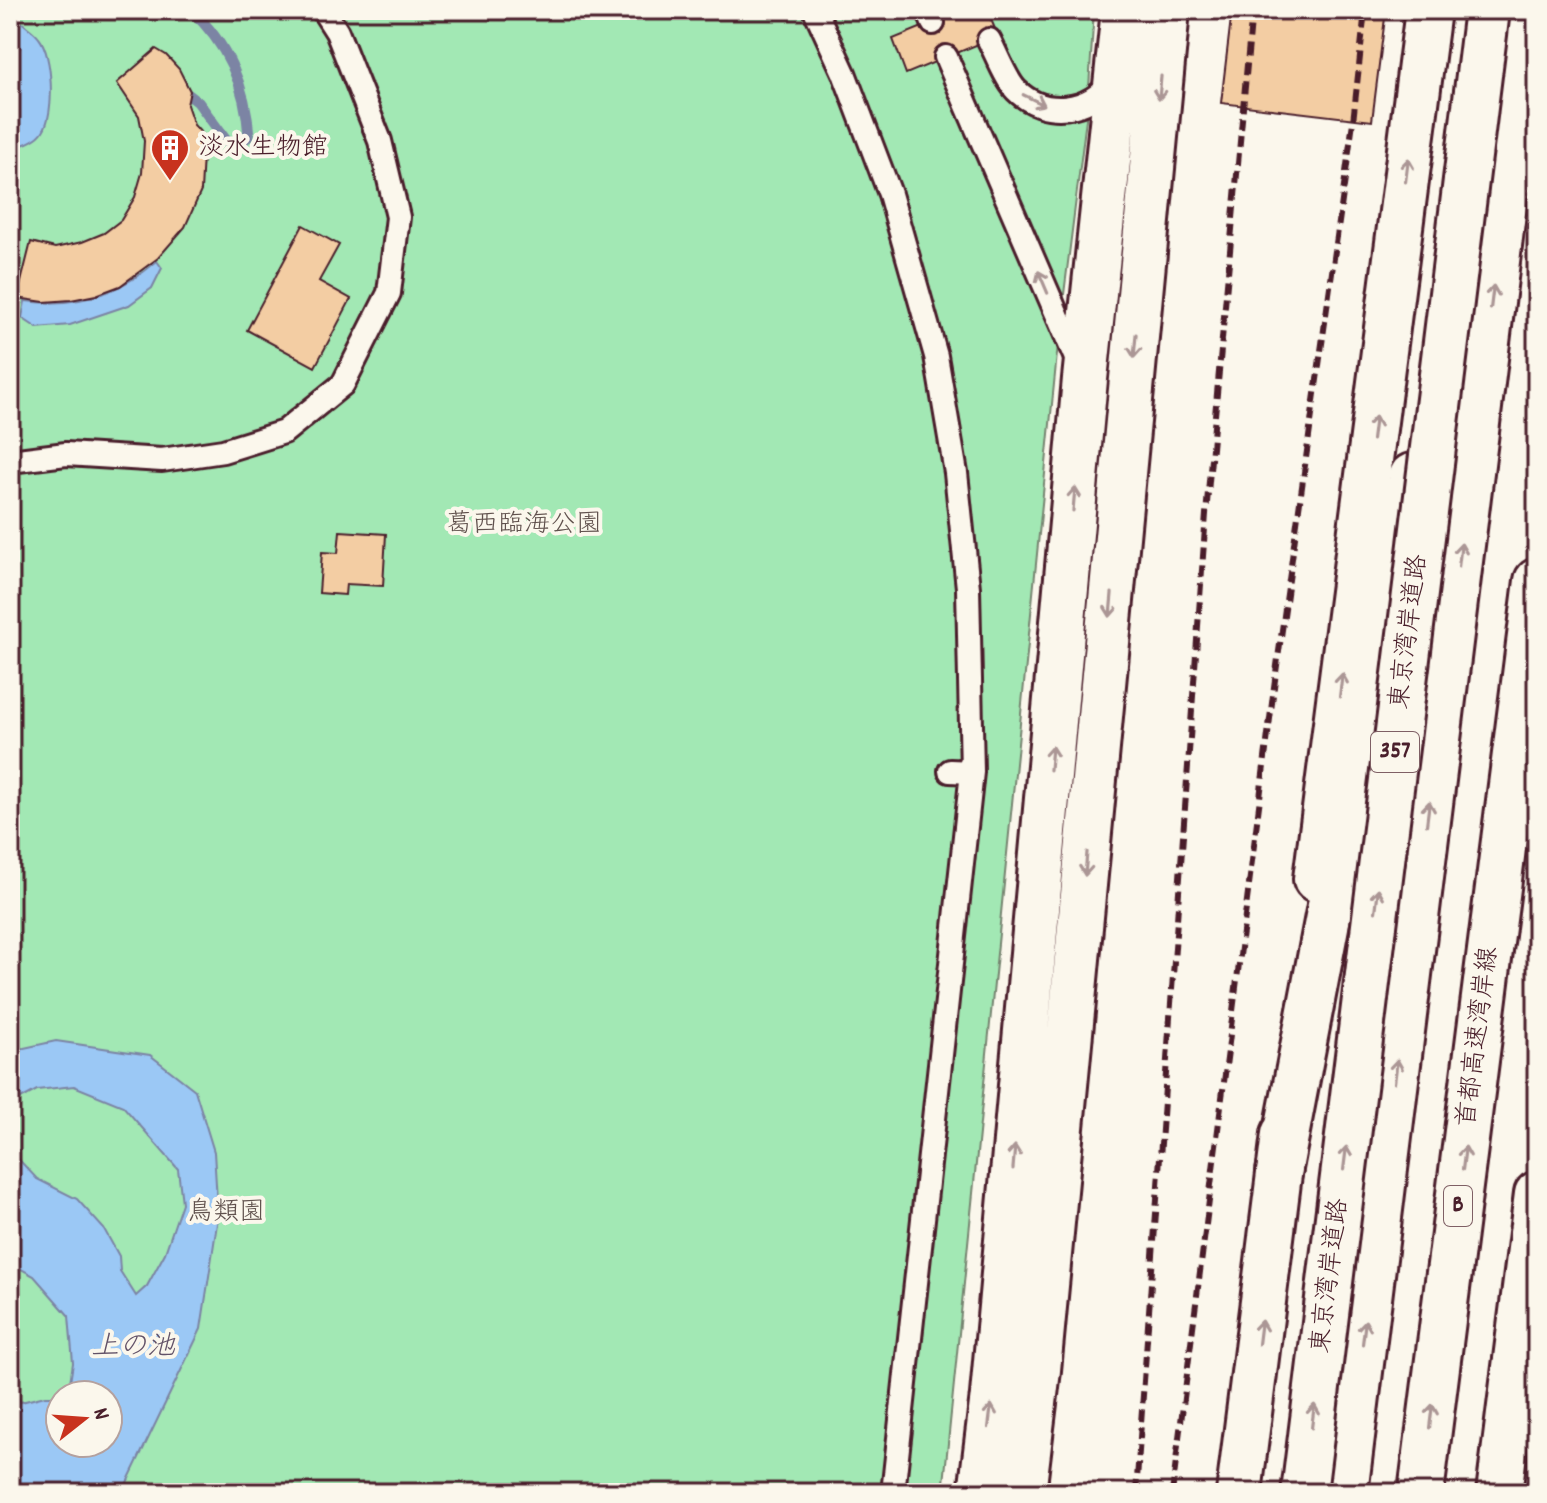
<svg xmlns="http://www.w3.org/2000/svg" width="1547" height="1503" viewBox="0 0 1547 1503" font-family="Dekko,'Klee One',sans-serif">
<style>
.green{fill:#a2e8b4;stroke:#768470;stroke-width:2;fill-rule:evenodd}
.water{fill:#9bc8f5;stroke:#7b84a4;stroke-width:2}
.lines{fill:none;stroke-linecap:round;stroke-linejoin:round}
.stream{stroke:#7b84a4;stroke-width:11}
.building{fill:#f3cda3;stroke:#4a1f2b;stroke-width:2}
.service-casing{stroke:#4a1f2b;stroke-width:28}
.tertiary-casing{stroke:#4a1f2b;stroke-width:50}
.trunk-casing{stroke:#4a1f2b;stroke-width:50}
.motorway-casing{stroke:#4a1f2b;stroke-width:50}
.service{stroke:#fbf7ec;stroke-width:22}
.tertiary{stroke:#fbf7ec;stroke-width:44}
.trunk{stroke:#fbf7ec;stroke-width:44}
.motorway{stroke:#fbf7ec;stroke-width:44}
.rail{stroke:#4a1f2b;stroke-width:6;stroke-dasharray:12 6;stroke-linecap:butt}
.trunk-bridge-casing{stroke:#4a1f2b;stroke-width:50;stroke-linecap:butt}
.trunk-bridge{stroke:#fbf7ec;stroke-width:44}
.oneway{stroke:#ab9695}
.labels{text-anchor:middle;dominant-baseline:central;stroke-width:8;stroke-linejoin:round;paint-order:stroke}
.shield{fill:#fbf7ec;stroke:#7f6065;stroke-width:2}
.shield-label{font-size:24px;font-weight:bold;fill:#4a1f2b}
.poi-label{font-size:26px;fill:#4a1f2b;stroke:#fbf7ec;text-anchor:start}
.park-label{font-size:26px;fill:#60514d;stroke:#fbf7ec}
.street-label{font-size:26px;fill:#4a1f2b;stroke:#fbf7ec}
.water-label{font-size:28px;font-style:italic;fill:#625268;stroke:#fbf7ec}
</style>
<rect width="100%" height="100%" fill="#fbf7ec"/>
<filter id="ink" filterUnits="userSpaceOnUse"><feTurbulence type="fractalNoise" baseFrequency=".0125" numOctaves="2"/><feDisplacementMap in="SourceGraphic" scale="16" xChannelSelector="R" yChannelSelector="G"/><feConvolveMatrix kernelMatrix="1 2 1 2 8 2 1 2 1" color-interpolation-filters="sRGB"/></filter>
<g filter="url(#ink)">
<path class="green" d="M10,10H1094L1088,103L1059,334L943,1493H10ZM60,1395H108V1443H60Z"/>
<path class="water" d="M10,10H14C18,24 31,27 39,38C53,55 55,113 43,131C37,141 21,146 10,149V61L20,48L10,23Z
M157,261L162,268L152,288L129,305L70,325L37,328L22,318L25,301C75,308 119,294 157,261Z
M56,1041L150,1055L195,1090L214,1152L218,1217L201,1329L122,1493H10V1386L21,1402L45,1396H60V1443H108V1395H68L73,1363L69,1316L34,1276L10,1263V1150L37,1179L77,1199L104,1229L119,1256L120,1271L136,1296L147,1286L165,1253L182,1203L178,1169L123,1106L74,1086L37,1090L17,1101L10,1110V1051Z"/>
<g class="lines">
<path class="stream" d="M189,95L198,102L228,143H239L249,136C246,87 227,43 191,10"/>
</g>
<path class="building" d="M964,10H987L998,36L906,74L893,39Z
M1232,10H1386L1372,121L1221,103Z
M156,49L166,55L179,69L190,91L187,105L194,125L204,136L201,191L185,227L158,258L120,286L96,295L71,300L44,302L17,298L31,242L55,248L82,242L104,233L121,220L135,197L142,173L144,141L139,116L117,83Z
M303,225L339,245L319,281L351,299L315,367L247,330Z
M340,531L386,534L383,586L346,584L345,595L319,593L322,552L338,553Z"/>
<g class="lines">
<g class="service-casing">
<path id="service" d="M815,10L844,73L890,194L936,356L956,473L968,588L972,772L893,1493
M928,10L933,23
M989,40C996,53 1006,80 1016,90C1044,118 1090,112 1111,81
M946,57L1078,363
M10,461L66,454L162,460L223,451L284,432L343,384L389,293L398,217L380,141L337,32L323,10
M950,771L972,772"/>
</g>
<g class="tertiary-casing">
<path id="tertiary" d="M981,1493L993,1395L1085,379L1124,10
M1023,1493L1038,1370L1167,10"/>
</g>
<g class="trunk-casing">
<path id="trunk" d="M1316,879L1428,10
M1239,1493L1284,1134"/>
</g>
<g class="motorway-casing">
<path id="motorway" d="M1279,1173L1412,476
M1345,1493L1528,10
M1421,1493L1537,581
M1499,1493L1537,1194"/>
</g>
<use href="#service" class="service"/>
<use href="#tertiary" class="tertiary"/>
<use href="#trunk" class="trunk"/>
<use href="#motorway" class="motorway"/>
<path class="rail" d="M1136,1493L1206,514L1252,10
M1172,1493L1274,687L1353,122L1365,10"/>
<g class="trunk-bridge-casing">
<path id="trunk-bridge" d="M1304,1493L1487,10"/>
</g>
<use href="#trunk-bridge" class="trunk-bridge"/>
</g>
<defs><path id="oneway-shaft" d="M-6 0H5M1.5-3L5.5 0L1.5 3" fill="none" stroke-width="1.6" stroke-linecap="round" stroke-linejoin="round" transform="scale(2)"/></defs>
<g class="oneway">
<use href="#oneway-shaft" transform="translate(1160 88) rotate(95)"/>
<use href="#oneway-shaft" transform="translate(1034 100) rotate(26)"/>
<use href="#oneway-shaft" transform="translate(1407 170) rotate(-83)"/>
<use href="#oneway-shaft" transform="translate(1043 282) rotate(-113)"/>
<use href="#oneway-shaft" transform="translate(1492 297) rotate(-83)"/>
<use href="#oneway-shaft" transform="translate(1135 346) rotate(95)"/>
<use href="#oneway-shaft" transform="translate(1374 428) rotate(-83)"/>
<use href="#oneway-shaft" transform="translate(1074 499) rotate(-85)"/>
<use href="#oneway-shaft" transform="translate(1460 555) rotate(-83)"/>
<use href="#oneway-shaft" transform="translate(1111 605) rotate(95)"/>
<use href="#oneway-shaft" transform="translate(1341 685) rotate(-83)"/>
<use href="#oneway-shaft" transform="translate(1051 758) rotate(-85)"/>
<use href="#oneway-shaft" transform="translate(1428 813) rotate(-83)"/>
<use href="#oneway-shaft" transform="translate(1086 864) rotate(95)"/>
<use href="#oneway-shaft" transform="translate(1377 900) rotate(-83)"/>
<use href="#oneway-shaft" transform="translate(1396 1071) rotate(-83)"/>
<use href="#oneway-shaft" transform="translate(1014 1157) rotate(-85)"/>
<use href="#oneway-shaft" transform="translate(1345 1158) rotate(-83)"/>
<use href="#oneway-shaft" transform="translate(1464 1158) rotate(-83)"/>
<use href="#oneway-shaft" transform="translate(1260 1332) rotate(-83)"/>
<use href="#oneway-shaft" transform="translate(1364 1332) rotate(-83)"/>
<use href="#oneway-shaft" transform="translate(990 1416) rotate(-83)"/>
<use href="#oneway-shaft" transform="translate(1313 1416) rotate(-83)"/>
<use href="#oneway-shaft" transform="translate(1431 1416) rotate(-83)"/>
</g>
</g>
<defs>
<g id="building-pin" transform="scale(2)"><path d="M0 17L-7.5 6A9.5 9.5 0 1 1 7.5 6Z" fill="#c8321e" stroke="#fbf7ec"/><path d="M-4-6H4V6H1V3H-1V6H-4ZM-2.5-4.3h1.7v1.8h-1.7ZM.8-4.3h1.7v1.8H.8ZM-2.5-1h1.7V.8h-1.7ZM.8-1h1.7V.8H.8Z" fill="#fff"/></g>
</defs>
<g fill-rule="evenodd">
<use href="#building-pin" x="170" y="148"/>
</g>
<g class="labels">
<g class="shield">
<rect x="1371" y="732" width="48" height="40" rx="6"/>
<rect x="1444" y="1186" width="28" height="40" rx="6"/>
</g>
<g class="shield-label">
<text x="1395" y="752">357</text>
<text x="1458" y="1206">B</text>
</g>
<g class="poi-label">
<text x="198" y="148">淡水生物館</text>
</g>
<g class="park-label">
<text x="524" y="525">葛西臨海公園</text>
<text x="226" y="1213">鳥類園</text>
</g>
<g class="street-label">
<text transform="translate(1410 632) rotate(-83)">東京湾岸道路</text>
<text transform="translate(1479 1037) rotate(-83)">首都高速湾岸線</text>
<text transform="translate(1331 1276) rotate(-83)">東京湾岸道路</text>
</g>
<g class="water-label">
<text x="133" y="1349">上の池</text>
</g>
</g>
<rect width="1547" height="1503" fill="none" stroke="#fbf7ec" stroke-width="40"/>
<rect x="20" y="20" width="1507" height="1463" fill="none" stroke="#4a1f2b" stroke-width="3" filter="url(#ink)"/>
<g transform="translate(84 1419) rotate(73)"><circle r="38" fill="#fbf7ec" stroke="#b4a19f" stroke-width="2"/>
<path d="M0-6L14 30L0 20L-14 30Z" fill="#c8321e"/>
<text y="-12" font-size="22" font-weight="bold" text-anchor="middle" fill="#4a1f2b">N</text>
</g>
</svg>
